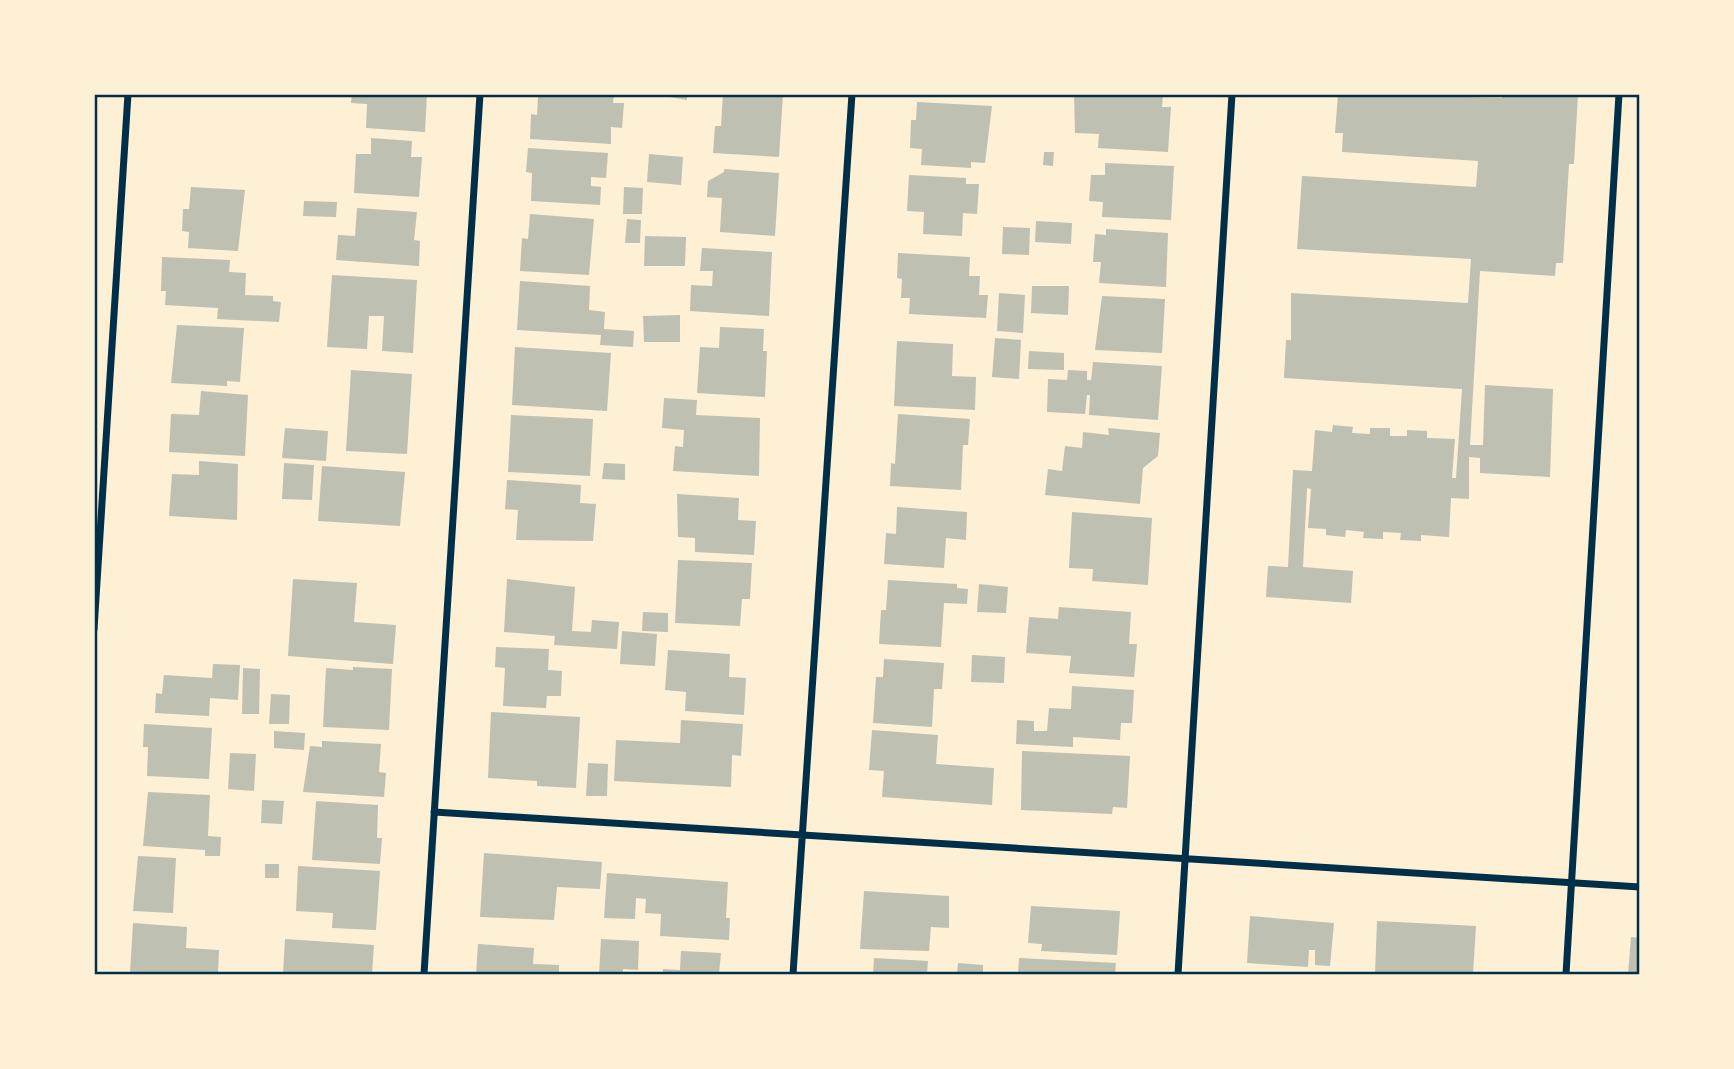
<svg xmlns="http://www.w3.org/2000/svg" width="1734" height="1069" viewBox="0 0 1734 1069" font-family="'Alegreya Sans',sans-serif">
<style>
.building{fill:#bec0b2}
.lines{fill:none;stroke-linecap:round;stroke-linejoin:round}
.minor{stroke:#003049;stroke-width:7}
.neatline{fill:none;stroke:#003049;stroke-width:2.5}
</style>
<rect width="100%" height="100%" fill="#fdf0d5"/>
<path class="building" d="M352,94H427L425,132L366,128L367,104L351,103Z
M546,94H614L613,103H624L622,128L611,127V144L530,139L531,114L537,115L538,97H545Z
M652,94H687V100Z
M723,94H783L779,157L713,153L715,126H721Z
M1074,94H1163L1162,107H1171L1168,152L1098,148L1099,134L1075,133Z
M1338,94L1502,98V94H1578L1574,164H1569L1563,263H1556L1555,276L1480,271L1470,445H1483L1485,385L1553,389L1550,477L1480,473V458L1469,457V499L1451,498L1449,537L1421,535V541L1400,540L1401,533L1383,532V539L1363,538L1364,532L1346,530L1345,537L1326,535V529L1308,528L1311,489L1307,488L1303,567L1353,571L1351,603L1266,597L1268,566L1288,567L1293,470L1312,471L1315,430L1332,432L1333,425L1353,427L1352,433L1370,434V428H1390V436H1407V430L1427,431V438L1455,439L1452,478H1456L1462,389L1284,378L1286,340H1291V293L1468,303L1471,259L1297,249L1302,176L1476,187L1478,161L1342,152L1343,133H1335Z
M917,102L992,106L985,163L971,162V168L921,165L922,149L910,148L911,120H916Z
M371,138L412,141L411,157H422L419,197L354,193L356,154H371Z
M528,148L608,153L606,178L591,177V186L601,187L600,205L531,201L532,173L526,172Z
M1044,152H1054L1053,166L1043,165Z
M649,154L683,157L681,185L647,182Z
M1105,163L1174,166L1171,220L1102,217L1103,202L1089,201L1091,175H1105Z
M724,169L779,173L775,236L720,232L722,198L707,197L708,181L724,172Z
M909,175L966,178V184H979L977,214L963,213L962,236L923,234L924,212L907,211Z
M191,187L245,190L238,251L188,248L189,232L182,231L183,209H189Z
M624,187L643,188L642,214H623Z
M304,201L337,202L336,217L303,216Z
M357,208L417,212L414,240L420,241L419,266L336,260L338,235L355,236Z
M530,214L594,219L589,275L520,271L522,238L528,239Z
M627,219L641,220L640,243H625Z
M1036,221L1072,223L1071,244L1035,242Z
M1003,227L1030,228L1029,255L1002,254Z
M1106,229L1168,233L1166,287L1099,283L1101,262H1093L1095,234L1106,235Z
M645,236L686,237L685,266H644Z
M702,248L772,252L769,316L690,311L691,285L712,286L713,271H700Z
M898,253L970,257L969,276H980L979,295H988L986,318L909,314L910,298H901L902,279L897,278Z
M162,257L230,260L229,272L246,273L245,295L273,296V301L281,302L279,322L217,319L218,308L165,305L166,291H161Z
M332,275L417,280L413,353L382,351L384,316H369L367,349L327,347Z
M520,281L590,286L589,310L605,312L604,329L634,331L633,347L600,345L601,335L517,330Z
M1032,286H1069L1068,315L1031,313Z
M999,293L1025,295L1023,333L997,331Z
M1102,296L1165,299L1162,353L1095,350Z
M680,315V342H644L643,316Z
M177,325L244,328L240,382L227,381V386L171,383Z
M720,327L764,329L763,351H767L765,397L697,393L700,347L719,348Z
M995,338L1021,340L1019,379L992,377Z
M897,341L953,344L952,376L976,377L975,410L894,406Z
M515,347L611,353L607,411L512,405Z
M1029,351L1064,353V370L1028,369Z
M1093,362L1162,366L1158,420L1089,415L1090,395H1087L1085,414L1047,412L1048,379L1067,380L1068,370L1087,371V380H1091Z
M351,370L412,374L407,454L346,451Z
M201,391L248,395L245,456L169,452L171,414L199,415Z
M664,398L697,400L696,415L760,418L759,476L673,471L675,446L683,447L684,430L662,428Z
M898,414L970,419L968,445H963L961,490L890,486L891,463L895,464Z
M511,415L593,419L590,476L508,472Z
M285,428L328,431L326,461L282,458Z
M1108,428L1160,433L1158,456L1143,468L1140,504L1045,495L1048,469L1062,471L1065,446L1082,448L1083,432L1109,435Z
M199,461L238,464L237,520L169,516L172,474L199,475Z
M284,463L314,465L312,500L282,499Z
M604,463L625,464V480L602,479Z
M322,466L405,472L400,526L318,521Z
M507,480L581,485L580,503L596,504L593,541L516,540L518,510L505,509Z
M677,494L739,498L738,520L756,521L754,555L695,552V538L678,537Z
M897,507L967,512L966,540L946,538L944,568L884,564L886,533L896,534Z
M1072,512L1152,518L1148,585L1092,581L1093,569L1069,568Z
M678,560L752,563L750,599H742L740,626L675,623Z
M293,579L357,583L354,622L396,625L393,664L288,656Z
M507,579L575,587L572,631L591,632L592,620L619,622L617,649L554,645L555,636L504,632Z
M888,580L957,584V588L968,589L967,604L944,603L941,647L879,644L881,610H886Z
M979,584L1008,587L1006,613L977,612Z
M1059,607L1131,612L1129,644H1137L1134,677L1069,673L1071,656L1026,653L1029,617L1058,619Z
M643,612L668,613V632L642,631Z
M622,631L657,634L655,666L620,664Z
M496,647L549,649L548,670L562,671L561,696H547L546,708L503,706L505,668L495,667Z
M668,650L730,654L729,677L746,678L744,715L685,711L686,692L665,690Z
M972,655L1005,657L1004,683L971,682Z
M884,659L944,663L942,689H934L932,727L873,723L876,677H883Z
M213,664L240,665L238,700L210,698L209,716L155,713L156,693L162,694L164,675L212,678Z
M353,667L392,669L389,730L323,727L326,668L353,670Z
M243,668L260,669L259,714H242Z
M1072,686L1134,690L1132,723H1121L1120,740L1073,737V747L1016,744L1017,720L1034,721V731H1047L1049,708L1071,709Z
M271,694L290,695L289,724H269Z
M491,712L580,717L576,788L537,786V781L488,778Z
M681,720L743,724L741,756L732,755L731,787L614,781L616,740L680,743Z
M144,724L212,728L209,779L147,776L148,747H143Z
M872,730L938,735L936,764L994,768L992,805L882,797L884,771L869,770Z
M274,731L305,733L304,750L274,748Z
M322,741L381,744L379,772L386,773L384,797L303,792L310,746L322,747Z
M1022,751L1130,756L1127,808L1113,807L1112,814L1021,810Z
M230,753L256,754L254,791L228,789Z
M588,763L608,764L607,796H586Z
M148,792L210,795L208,836L221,837L220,856H205V850L143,846Z
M262,800L284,801L282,824L261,823Z
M316,801L378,805L377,838H382L380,864L312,860Z
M484,853L602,862L600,889L557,887L554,920L480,917Z
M138,856L176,858L173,913L133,911Z
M265,864H279V878H265Z
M298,866L380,871L376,930L332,928L333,913L296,911Z
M607,873L728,882L726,918H730L729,940L660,936L661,914L645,913L646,899L636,898L635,919L604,918Z
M864,891L949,896V928L931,927L929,951L860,949Z
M1031,906L1120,911L1117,955L1041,951L1042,944L1028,943Z
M1250,916L1334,923L1330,966L1315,965V950H1309L1308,967L1247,963Z
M1377,921L1476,926L1473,974H1375Z
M133,923L187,927L186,948L219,950L218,974H130Z
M1631,937L1640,938V974H1628Z
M285,939L374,945L372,974H283Z
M601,939L639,941L638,970L623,969V974H599Z
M478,944L534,948L533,964L559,965V974H476Z
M681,951L721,953L719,974H663V969L680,970Z
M874,958L928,961L927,974H873Z
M1019,958L1116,963L1115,974H1018Z
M958,963L983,965V974H957Z"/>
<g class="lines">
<path class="minor" d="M94,629L128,94
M434,812L1640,887
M424,974L480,94
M793,974L852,94
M1178,974L1232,94
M1566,974L1619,94"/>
</g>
<rect width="1734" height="1069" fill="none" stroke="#fdf0d5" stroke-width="192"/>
<rect x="96" y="96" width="1542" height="877" class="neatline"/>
</svg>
